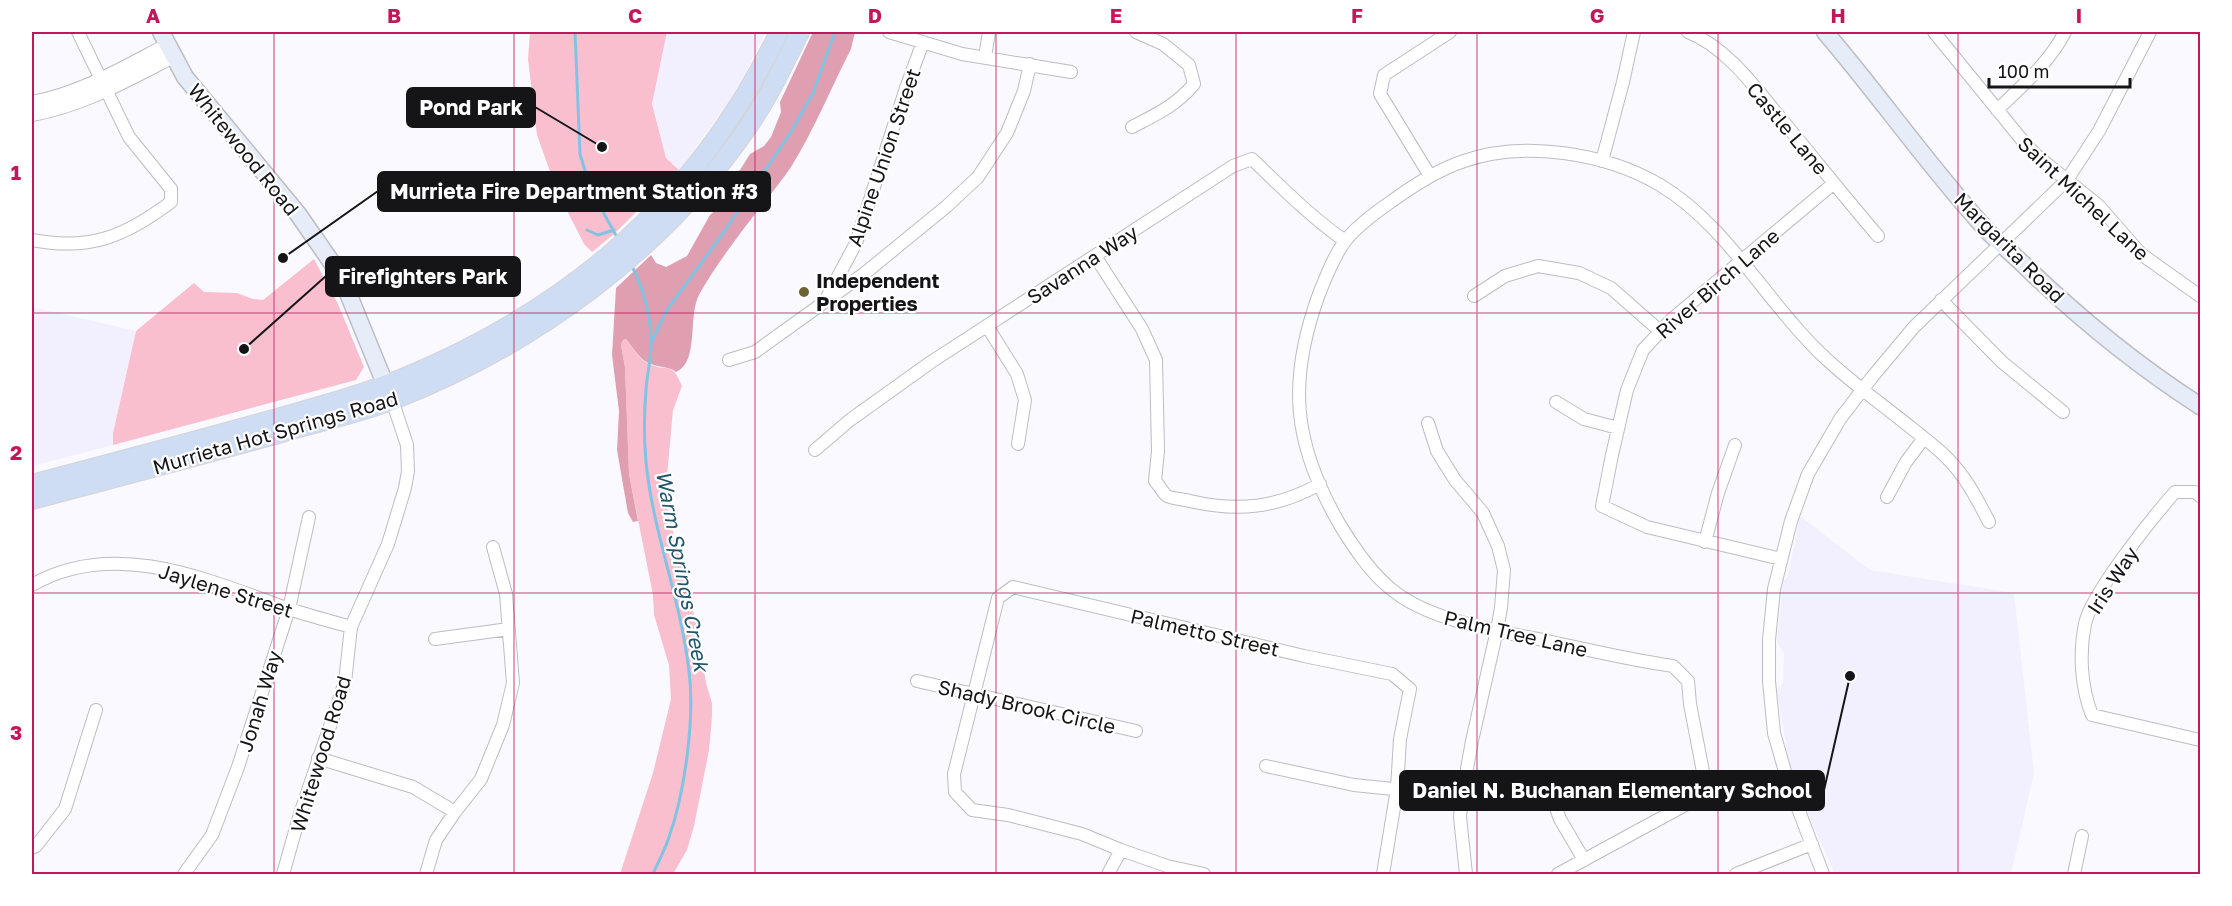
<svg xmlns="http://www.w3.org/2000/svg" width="2232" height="906" viewBox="0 0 2232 906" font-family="'Golos Text',sans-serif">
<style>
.built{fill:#f2f0fe}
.green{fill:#fabfcf}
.forest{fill:#df9fb1}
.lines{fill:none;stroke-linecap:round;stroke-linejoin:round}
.stream{stroke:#81c3e2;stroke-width:3}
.minor-casing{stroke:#bdbcc2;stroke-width:14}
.tertiary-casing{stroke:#bdbcc2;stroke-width:16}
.secondary-casing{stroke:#bdbcc2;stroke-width:19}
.primary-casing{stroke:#d5d5d5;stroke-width:20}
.minor{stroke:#fff;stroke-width:12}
.tertiary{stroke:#fff;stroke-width:14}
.secondary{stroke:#e6edf9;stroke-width:16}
.primary{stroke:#cedcf4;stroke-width:18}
.grid{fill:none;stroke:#c2185b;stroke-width:1.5;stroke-opacity:0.55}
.poi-dot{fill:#6d6431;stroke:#fff;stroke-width:2}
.labels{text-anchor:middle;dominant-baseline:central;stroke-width:4.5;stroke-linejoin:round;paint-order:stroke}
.street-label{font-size:20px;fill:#151517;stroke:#fff}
.poi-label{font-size:20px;font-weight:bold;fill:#151517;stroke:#fff;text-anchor:start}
.water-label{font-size:21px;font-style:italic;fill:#22566c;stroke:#fff}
.leader{fill:none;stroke:#151517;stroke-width:2}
.callout-dot{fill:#151517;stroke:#fff;stroke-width:2}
.callout{fill:#151517;stroke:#151517;stroke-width:2}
.callout-label{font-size:21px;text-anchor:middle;font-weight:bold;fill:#fff}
.neatline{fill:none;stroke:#c2185b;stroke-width:2}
.grid-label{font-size:20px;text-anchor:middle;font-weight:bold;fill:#c2185b}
</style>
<rect width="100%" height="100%" fill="#faf9ff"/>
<path class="built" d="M667,32H766L745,74L725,107L679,170L666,158L652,104Z
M32,307L136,331L113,433V445L32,466Z
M1800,516L1870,570L2014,593L2034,773L2011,874H1835L1809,816L1789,762L1777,691L1783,682L1784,654L1777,642L1783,581L1788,575Z"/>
<path class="green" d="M530,32H667L652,104L666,158L679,170L614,234L592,252L584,244L557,191L537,135L528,59Z
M314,259L338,304L364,367L356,380L113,445V433L136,331L194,283L204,292L237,293L253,299L263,300Z
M626,339C633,347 638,359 649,364C670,373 671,360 682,386L673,410L665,498L696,623L706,683L712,703V717L709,750L694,826L687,850L673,874H620L653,773L671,699L669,665L654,615L653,595L629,474L625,367L621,345L623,340Z"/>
<path class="forest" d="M813,32H855L851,49C831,88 814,130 791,167C781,182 769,196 758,210C738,236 716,265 700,293C687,314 700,362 676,372C669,366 660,368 651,364C639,360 634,348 626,339L623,340L621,345L625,367L629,474L638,521L633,522L628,513L617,450L619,411L612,355L616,288L651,255L656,263L666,267L687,256L710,215L724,202L721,190L722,184L729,175L740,170L750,154L764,146L771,137L781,112L780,102Z"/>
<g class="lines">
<path class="stream" d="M575,32L580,154L591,190L618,239
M587,230L598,235L614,230
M632,266C643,289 651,315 651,340C652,357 647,373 646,390C644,413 644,439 646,462C653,533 681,600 689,671C695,718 685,792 669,837C665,850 658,862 653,874
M652,341L667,310L724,232L791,132L813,93L835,32"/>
<g class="minor-casing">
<path id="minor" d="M889,32L962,54L1071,72
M1688,32C1729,48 1759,93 1787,126C1817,162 1847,200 1878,236
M1934,32L2022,140L2037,156L2099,206L2141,254L2200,296
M985,57L989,32
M1997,110C2022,86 2049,63 2065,32
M1132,127C1155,115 1177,105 1194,84L1189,65L1163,44L1136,32
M1602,161L1623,82L1634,32
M1430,176L1380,94L1384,75L1450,32
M32,240C90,251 124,237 171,202V189L129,137L78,32
M1095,256L1142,329L1156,360L1158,451L1155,481C1159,485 1163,493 1167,496C1173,499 1183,499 1190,501C1238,512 1277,508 1320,484
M1474,296L1505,276L1538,266L1579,273L1611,288L1660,331
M826,299L856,243L906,88L923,42
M1941,300L2002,362L2063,412
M987,326L1017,374L1025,400L1018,444
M729,360L755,352L865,273L947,206L978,177L1007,133L1024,91L1030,64
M1556,402L1584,419L1618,428
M1428,423L1437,451L1455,480L1483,513L1498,546L1504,570L1501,608L1497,630L1472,741L1462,796L1460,817L1466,874
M815,450L850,420L931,362L1233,166L1252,159C1282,188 1311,217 1345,241
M2200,496L2195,492H2175C2153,517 2091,594 2085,624C2079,653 2081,688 2092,715L2200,740
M1887,497L1906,462L1924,438
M1705,542L1718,493L1735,445
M1781,559L1647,527L1602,506L1612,455L1627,390L1643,350L1672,319L1834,183
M32,585C113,538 206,579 286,608C307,615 330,621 351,627
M435,639L509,629
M917,681L1136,731
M318,758L413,787L455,812L436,840L426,874
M1266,766L1354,785L1462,796
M1547,783L1560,819L1584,860
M455,812L481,779L503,725L513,683L506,594L493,547
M32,848L36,846L65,809L96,710
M184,874L212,835L238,767L289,609L309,517
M283,874L300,814L345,682L351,627L388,544L405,488L408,471L407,445L392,400
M1108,874L1121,850
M1204,874L1167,866L1121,850L1082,834L1008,815L972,810L955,792L954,774L998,598L1013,587L1304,656L1392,674L1410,689L1400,739L1397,789L1383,874
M1558,874L1698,798L1704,777L1690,704L1688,681L1673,666C1630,660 1589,650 1547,641C1499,631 1429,621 1391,589C1370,572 1354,548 1340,525C1293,444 1287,382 1319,294C1326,277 1334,255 1346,240C1357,226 1376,212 1392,201C1414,185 1437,170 1464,161C1523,140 1606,153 1660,185C1724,223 1763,296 1815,348C1843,377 1882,404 1914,430C1925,439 1938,448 1948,459C1966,477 1977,499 1989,522
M1736,874L1812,844
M1823,874L1788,782L1774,733L1769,681V640L1774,589L1791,521L1808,474L1840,419L1873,376L1914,327L2067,180L2099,131L2150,32
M2074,874L2082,836"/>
</g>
<g class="tertiary-casing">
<path id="tertiary" d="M32,103C81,94 124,68 168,45
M32,114C83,105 128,79 173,56"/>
</g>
<g class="secondary-casing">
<path id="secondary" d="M161,32L185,77L298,214L341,276L390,396
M1825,32C1879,95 1927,164 1983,226C1996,241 2012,253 2026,267C2080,319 2138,366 2200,406"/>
</g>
<g class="primary-casing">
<path id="primary" d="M32,484C111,463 191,442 270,420C315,407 362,395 405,377C575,306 699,198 779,32
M32,500C114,478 196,457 278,434C315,423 354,415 391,401C533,346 661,253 748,127C769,97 784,64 800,32"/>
</g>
<use href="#minor" class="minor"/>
<use href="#tertiary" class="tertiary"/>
<use href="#secondary" class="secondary"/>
<use href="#primary" class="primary"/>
</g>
<path class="grid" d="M274,32V874M514,32V874M755,32V874M996,32V874M1236,32V874M1477,32V874M1718,32V874M1958,32V874M32,313H2200M32,593H2200"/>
<circle class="poi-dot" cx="804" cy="292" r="6"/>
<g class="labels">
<g class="street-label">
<text transform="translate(1788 128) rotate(50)">Castle Lane</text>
<text transform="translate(244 149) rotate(51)">Whitewood Road</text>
<text transform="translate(883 157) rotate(-71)">Alpine Union Street</text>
<text transform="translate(2084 198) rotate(43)">Saint Michel Lane</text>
<text transform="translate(2010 247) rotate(45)">Margarita Road</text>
<text transform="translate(1082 264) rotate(-33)">Savanna Way</text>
<text transform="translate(1717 283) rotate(-41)">River Birch Lane</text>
<text transform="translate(275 432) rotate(-16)">Murrieta Hot Springs Road</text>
<text transform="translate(2112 580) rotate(-57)">Iris Way</text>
<text transform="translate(226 590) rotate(17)">Jaylene Street</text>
<text transform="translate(1205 632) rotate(13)">Palmetto Street</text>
<text transform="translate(1516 633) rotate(13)">Palm Tree Lane</text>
<text transform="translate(259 701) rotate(-73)">Jonah Way</text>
<text transform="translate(1027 706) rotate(13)">Shady Brook Circle</text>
<text transform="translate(320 754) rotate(-73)">Whitewood Road</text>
</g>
<g class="poi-label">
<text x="816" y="280">Independent<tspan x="816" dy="23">Properties</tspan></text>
</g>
<g class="water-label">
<text transform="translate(683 571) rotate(79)">Warm Springs Creek</text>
</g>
</g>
<path class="leader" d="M602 147L535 107M283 258L378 191M244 349L326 276M1850 676L1824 790"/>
<g class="callout-dot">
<circle cx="602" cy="147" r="6"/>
<circle cx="283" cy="258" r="6"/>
<circle cx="244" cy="349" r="6"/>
<circle cx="1850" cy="676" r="6"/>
</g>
<g class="callout">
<rect x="407" y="88" width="128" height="39" rx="6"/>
<rect x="378" y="172" width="392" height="39" rx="6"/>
<rect x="326" y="257" width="194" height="39" rx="6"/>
<rect x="1400" y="771" width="424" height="39" rx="6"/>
</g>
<g class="callout-label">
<text x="471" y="115">Pond Park</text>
<text x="574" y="199">Murrieta Fire Department Station #3</text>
<text x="423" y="284">Firefighters Park</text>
<text x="1612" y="798">Daniel N. Buchanan Elementary School</text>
</g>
<rect width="2232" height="906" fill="none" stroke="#ffffff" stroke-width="66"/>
<path d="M1989 78v9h141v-9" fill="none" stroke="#151517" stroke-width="3"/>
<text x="1998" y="78" font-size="18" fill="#151517" stroke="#ffffff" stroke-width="4.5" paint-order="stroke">100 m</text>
<rect x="33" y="33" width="2166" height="840" class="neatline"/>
<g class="grid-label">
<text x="153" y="23">A</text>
<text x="394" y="23">B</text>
<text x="635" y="23">C</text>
<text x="875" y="23">D</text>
<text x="1116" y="23">E</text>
<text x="1357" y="23">F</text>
<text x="1597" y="23">G</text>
<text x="1838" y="23">H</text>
<text x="2079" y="23">I</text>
<text x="16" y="180">1</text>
<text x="16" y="460">2</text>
<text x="16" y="740">3</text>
</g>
</svg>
